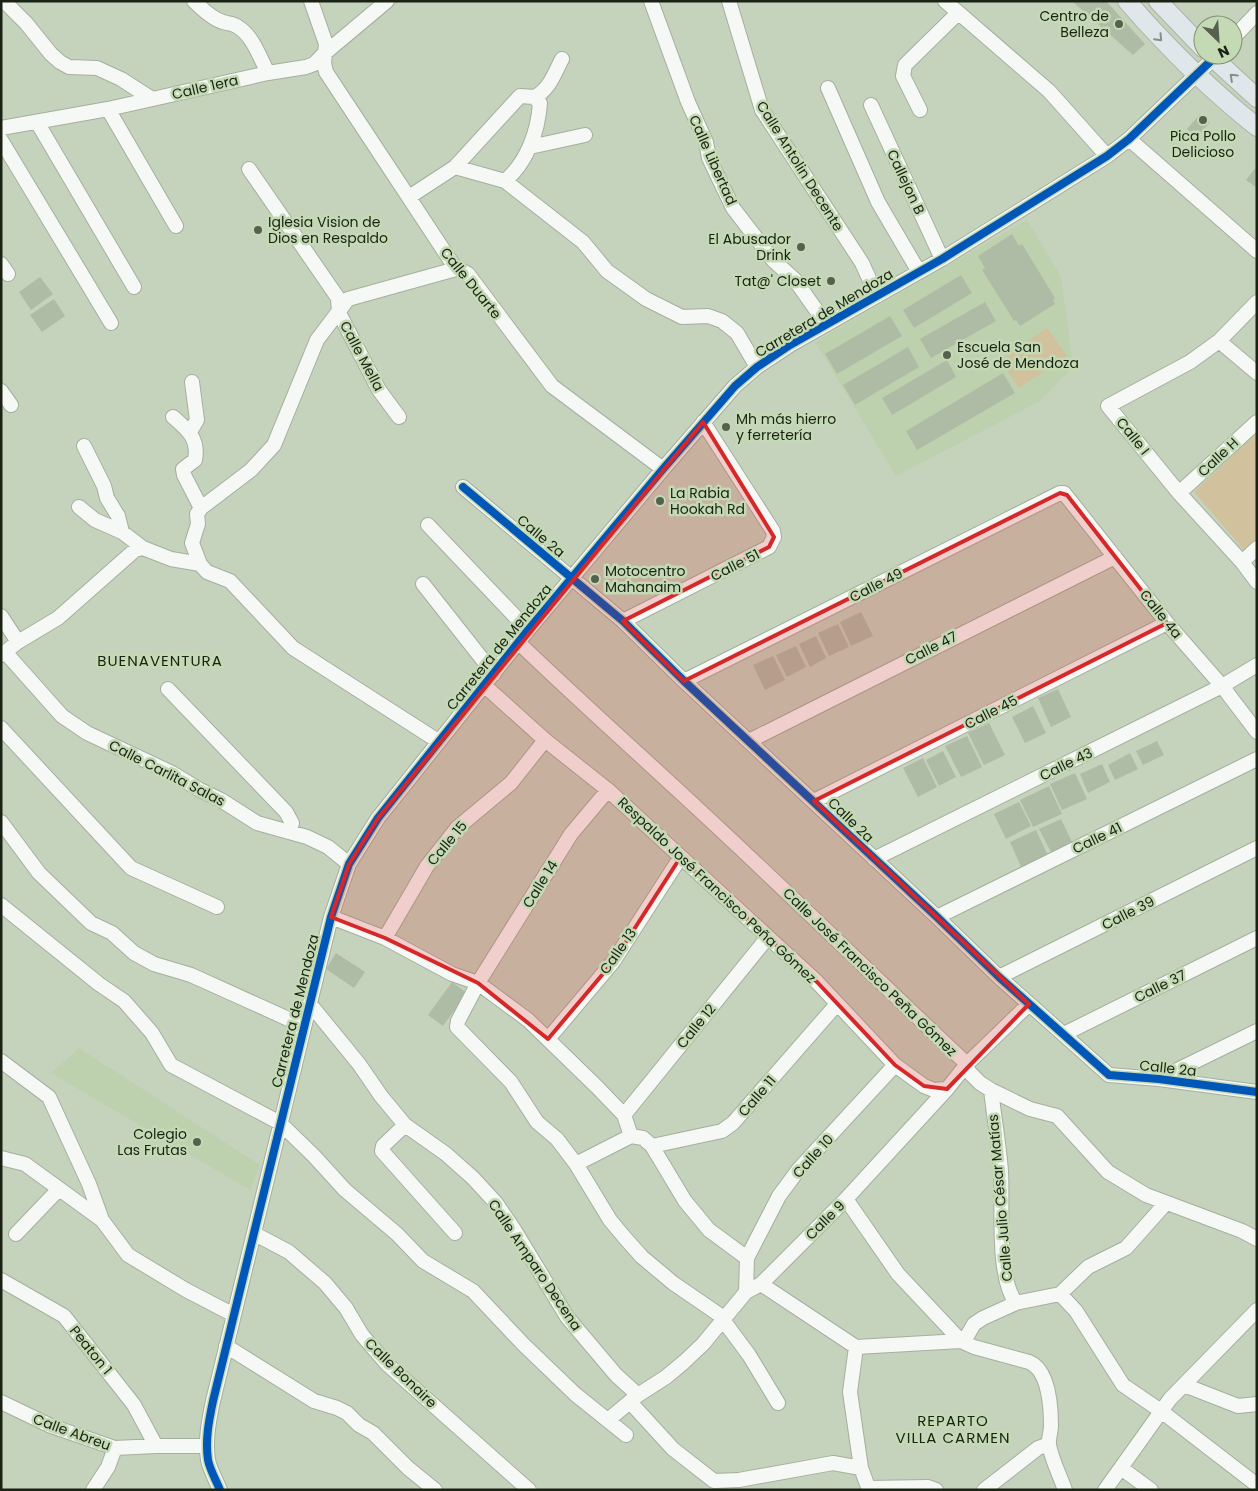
<svg xmlns="http://www.w3.org/2000/svg" width="1258" height="1491" viewBox="0 0 1258 1491" font-family="Poppins,sans-serif">
<style>
.built{fill:#bdd1ae}
.green{fill:#d1c19d}
.building{fill:#afbca5}
.lines{fill:none;stroke-linecap:round;stroke-linejoin:round}
.minor-casing{stroke:#a5af9f;stroke-width:16}
.major-casing{stroke:#acb3a8;stroke-width:20}
.minor{stroke:#f6f8f5;stroke-width:14}
.major{stroke:#dfe7ea;stroke-width:18}
.cycleway-casing{stroke:#c4dab4;stroke-width:11}
.cycleway{stroke:#0057b8;stroke-width:8}
.oneway{stroke:#868e8a}
.marked{fill:#d62828;fill-opacity:0.2;stroke:#d62828;stroke-width:4;stroke-linejoin:round}
.poi-dot{fill:#56604f;stroke:#c4dab4;stroke-width:2}
.labels{text-anchor:middle;dominant-baseline:central;stroke-width:5;stroke-linejoin:round;paint-order:stroke}
.poi-label{font-size:14px;fill:#1a2214;stroke:#c4dab4;text-anchor:start}
.street-label{font-size:14px;fill:#1a2214;stroke:#c4dab4}
.neighbourhood-label{font-size:15px;letter-spacing:1px;fill:#1a2214;stroke:#c4dab4}
</style>
<rect width="100%" height="100%" fill="#c5d2bc"/>
<path class="built" d="M1027,220L1061,277L1073,367L1040,401L896,476L815,342Z
M79,1048L260,1165L250,1190L51,1073Z"/>
<path class="green" d="M1047,328L1067,356L1019,388L1000,360Z
M1257,433V538L1244,550L1194,492Z"/>
<path class="building" d="M1072,1H1106L1145,44L1133,55Z
M1200,114L1210,122L1197,138L1187,129Z
M1257,166V188L1246,180Z
M1012,234L1019,246L1022,244L1055,298L1053,300L1055,304L1020,326L1016,320L1014,321L982,270L985,268L978,256Z
M961,275L972,293L914,328L903,310Z
M40,277L53,294L31,310L19,292Z
M54,299L65,316L42,332L30,315Z
M985,302L996,321L931,358L920,339Z
M890,316L902,336L837,374L825,354Z
M908,347L919,367L855,405L843,385Z
M947,360L956,377L892,415L882,398Z
M1003,373L1015,393L917,450L906,431Z
M861,612L873,636L851,646L840,622Z
M838,624L849,647L829,656L818,633Z
M816,636L826,658L810,667L799,644Z
M796,646L806,667L787,677L776,655Z
M773,656L785,680L765,690L753,665Z
M1058,689L1071,717L1051,727L1038,698Z
M1033,706L1046,733L1025,743L1012,717Z
M989,723L1005,755L984,765L968,733Z
M967,736L982,767L961,777L945,746Z
M1157,741L1164,755L1143,765L1136,751Z
M943,751L956,777L939,786L926,760Z
M1130,753L1138,769L1115,780L1108,765Z
M923,758L937,787L918,797L903,768Z
M1102,764L1110,782L1088,793L1080,774Z
M1075,773L1087,799L1062,810L1050,784Z
M1049,786L1062,814L1033,827L1020,800Z
M1019,802L1031,826L1006,839L994,814Z
M1061,819L1073,844L1052,854L1039,829Z
M1036,830L1048,856L1022,869L1010,842Z
M336,953L365,972L354,988L326,969Z
M452,982L467,993L443,1026L428,1015Z"/>
<g class="lines">
<g class="minor-casing">
<path id="minor" d="M4,1L26,23L51,54L60,62L69,67L97,68L121,79L152,99
M194,1C202,9 213,19 223,22C229,24 233,23 238,27C253,36 260,58 268,73
M311,1L326,44L324,63L326,72L456,269L461,270L468,274L552,386L663,469
M651,1L688,102L706,142L709,158L733,208L773,260L795,280L826,324
M729,1L762,110L862,263L877,296
M945,1L1049,91L1107,156
M1233,38L1257,13
M828,88L878,202L919,272
M534,97C549,91 555,72 562,59
M871,105L942,259
M108,109L176,226
M920,110L903,76L905,65L958,13
M37,122L134,287
M1,128L108,109L268,73L306,67L314,64L325,53L387,1
M1129,139L1257,251
M1,140L111,323
M530,147L585,135
M455,167L505,181L583,242L607,271L646,299L682,317L708,316L722,321L737,333L757,367
M249,169L338,298L339,313L379,390L399,417
M409,197L455,167L520,96L534,97L540,103C538,132 527,162 505,181
M1,264L8,274
M1257,302L1219,341L1190,362L1108,406L1179,493L1242,562L1257,582
M1219,341L1257,373
M1,391L11,405
M173,417C188,430 199,439 195,460L183,469L184,475L201,508
M190,432L197,420L192,382
M84,446L104,486L107,498L118,516L122,532
M463,487L623,621L684,681L937,917L999,977L1109,1075L1159,1079L1257,1092
M1179,493L1257,422
M79,507L95,520L122,532L143,548
M428,525L528,630
M1242,562L1257,548
M200,564L192,543L198,524L197,514L201,508L251,470L274,445L317,340L348,299L456,269
M423,584L494,674
M1,616L18,642
M623,621L769,547L774,537L773,531L703,422
M519,643C577,699 638,753 697,808C788,892 876,979 967,1064L969,1072L980,1083L991,1090L1030,1109L1057,1116L1108,1172L1146,1195L1242,1231L1257,1239
M5,652L62,716L87,733L172,773L200,790L221,800L257,823L307,837L328,847L349,864
M1,655L18,642L58,618L135,550L143,548L171,559L200,564L207,572L230,581L293,648L438,741
M684,681L1060,493H1064L1167,623L1222,686L1257,732
M485,686L545,740L608,790L817,982L895,1065L924,1086L934,1090L947,1089
M168,689L286,812L292,823L289,832
M1,728L131,868L217,907
M749,741L1115,557
M608,790L571,834L478,983L458,1021L457,1027L511,1082L537,1122L557,1139L576,1164L610,1220L625,1238L642,1257L673,1283L724,1318
M814,801L1167,623
M1,822L39,873L91,923L112,933L134,953L154,964L191,975L304,1026
M874,859L1222,686L1257,665
M1,905L99,984L124,1001L152,1033L171,1065L280,1123L314,1156L345,1190L397,1234L423,1261L473,1291L523,1344L575,1394L626,1435
M331,917L385,938L452,974L478,983L528,1020L597,1087L624,1115L631,1136L643,1138L652,1146L685,1201L709,1230L747,1258L746,1292
M937,917L1257,759
M385,938L427,866L457,828L511,783L545,740
M999,977L1257,848
M310,1004L359,1064L381,1096L405,1125L446,1154L473,1178L496,1203L515,1231L567,1317L616,1375L638,1395
M1064,1034L1257,938
M548,1039L613,962L680,858
M1,1061L49,1097L89,1184L102,1220L128,1255L186,1290L234,1315
M1159,1079L1257,1031
M991,1090C994,1117 999,1144 1001,1171C1003,1205 996,1276 1016,1303
M624,1115L768,937
M405,1125L383,1146L382,1151L455,1233
M652,1146L722,1131L733,1123L837,1004
M1,1158L25,1164L102,1220
M576,1164L631,1136
M846,1199L898,1274L961,1341L974,1347L1029,1362C1049,1370 1051,1407 1051,1426C1051,1432 1048,1439 1049,1445C1052,1460 1060,1476 1065,1490
M16,1234L59,1189
M255,1234L289,1252L325,1283L346,1308L362,1335L387,1364L529,1490
M747,1258L779,1196L799,1169L895,1065
M1,1280L64,1316L134,1405L156,1446
M761,1284L856,1347L961,1341L967,1336L974,1324L983,1318L1016,1303L1060,1294L1088,1267L1126,1248L1166,1203
M1060,1294L1076,1311L1123,1385L1161,1411L1257,1485
M723,1320L749,1355L778,1403
M226,1346L314,1401L337,1408L347,1413L359,1425L373,1433L408,1468L435,1490
M856,1347L850,1392L861,1468L868,1487L870,1488L928,1487L936,1490
M1184,1385L1238,1406L1257,1404
M1,1402L51,1426L115,1448L156,1446H207
M630,1402L673,1449L714,1481L739,1480L833,1463L861,1468
M608,1420L638,1395L666,1377L684,1362L703,1344L746,1292L761,1284L846,1199L947,1089L967,1064L1029,1004
M1121,1468L1151,1490
M93,1490L108,1467L115,1448
M220,1490C216,1480 210,1470 208,1460C205,1440 209,1420 213,1401L331,917L349,864L378,818L528,630L663,469L735,386L757,367L790,345L942,259L1107,156L1129,139L1217,55
M984,1490L1038,1448L1049,1444
M1105,1490L1170,1399L1257,1310"/>
</g>
<g class="major-casing">
<path id="major" d="M1127,1C1167,47 1209,89 1257,127
M1158,1L1203,48
M1210,55L1257,98"/>
</g>
<use href="#minor" class="minor"/>
<use href="#major" class="major"/>
<g class="cycleway-casing">
<path id="cycleway" d="M463,487L623,621L684,681L937,917L999,977L1109,1075L1159,1079L1257,1092
M220,1490C216,1480 210,1470 208,1460C205,1440 209,1420 213,1401L331,917L349,864L378,818L528,630L663,469L735,386L757,367L790,345L942,259L1107,156L1129,139L1217,55"/>
</g>
<use href="#cycleway" class="cycleway"/>
</g>
<defs><path id="oneway-chevron" d="M-2-3.5L2.5 0L-2 3.5" fill="none" stroke-width="1.6" stroke-linecap="round" stroke-linejoin="round" transform="scale(1.25)"/></defs>
<g class="oneway">
<use href="#oneway-chevron" transform="translate(1159 38) rotate(47)"/>
<use href="#oneway-chevron" transform="translate(1233 77) rotate(-137)"/>
</g>
<path class="marked" d="M703,422L774,537L769,547L623,621L684,681L1060,493L1067,495L1167,623L814,801L1029,1004L947,1089L924,1086L895,1065L817,982L680,858L613,962L548,1039L478,983L385,938L331,917L349,864L378,818Z"/>
<g class="poi-dot">
<circle cx="1119" cy="24" r="5"/>
<circle cx="1203" cy="120" r="5"/>
<circle cx="258" cy="230" r="5"/>
<circle cx="801" cy="247" r="5"/>
<circle cx="831" cy="281" r="5"/>
<circle cx="947" cy="355" r="5"/>
<circle cx="726" cy="427" r="5"/>
<circle cx="660" cy="501" r="5"/>
<circle cx="595" cy="579" r="5"/>
<circle cx="197" cy="1142" r="5"/>
</g>
<g class="labels">
<g class="poi-label">
<text x="1109" y="16" text-anchor="end">Centro de<tspan x="1109" dy="16">Belleza</tspan></text>
<text x="1203" y="136" text-anchor="middle">Pica Pollo<tspan x="1203" dy="16">Delicioso</tspan></text>
<text x="268" y="222">Iglesia Vision de<tspan x="268" dy="16">Dios en Respaldo</tspan></text>
<text x="791" y="239" text-anchor="end">El Abusador<tspan x="791" dy="16">Drink</tspan></text>
<text x="821" y="281" text-anchor="end">Tat@' Closet</text>
<text x="957" y="347">Escuela San<tspan x="957" dy="16">José de Mendoza</tspan></text>
<text x="736" y="419">Mh más hierro<tspan x="736" dy="16">y ferretería</tspan></text>
<text x="670" y="493">La Rabia<tspan x="670" dy="16">Hookah Rd</tspan></text>
<text x="605" y="571">Motocentro<tspan x="605" dy="16">Mahanaim</tspan></text>
<text x="187" y="1134" text-anchor="end">Colegio<tspan x="187" dy="16">Las Frutas</tspan></text>
</g>
<g class="street-label">
<text transform="translate(205 87) rotate(-13)">Calle 1era</text>
<text transform="translate(713 160) rotate(66)">Calle Libertad</text>
<text transform="translate(800 166) rotate(58)">Calle Antolin Decente</text>
<text transform="translate(906 182) rotate(65)">Callejon B</text>
<text transform="translate(471 283) rotate(51)">Calle Duarte</text>
<text transform="translate(824 313) rotate(-31)">Carretera de Mendoza</text>
<text transform="translate(362 356) rotate(62)">Calle Mella</text>
<text transform="translate(1133 436) rotate(51)">Calle I</text>
<text transform="translate(1218 457) rotate(-43)">Calle H</text>
<text transform="translate(541 536) rotate(40)">Calle 2a</text>
<text transform="translate(735 565) rotate(-27)">Calle 51</text>
<text transform="translate(876 585) rotate(-27)">Calle 49</text>
<text transform="translate(1161 614) rotate(51)">Calle 4a</text>
<text transform="translate(499 647) rotate(-51)">Carretera de Mendoza</text>
<text transform="translate(931 648) rotate(-27)">Calle 47</text>
<text transform="translate(991 712) rotate(-27)">Calle 45</text>
<text transform="translate(1066 764) rotate(-26)">Calle 43</text>
<text transform="translate(167 773) rotate(27)">Calle Carlita Salas</text>
<text transform="translate(851 820) rotate(44)">Calle 2a</text>
<text transform="translate(1097 838) rotate(-26)">Calle 41</text>
<text transform="translate(447 843) rotate(-50)">Calle 15</text>
<text transform="translate(540 884) rotate(-58)">Calle 14</text>
<text transform="translate(717 890) rotate(43)">Respaldo José Francisco Peña Gómez</text>
<text transform="translate(1128 913) rotate(-27)">Calle 39</text>
<text transform="translate(618 951) rotate(-55)">Calle 13</text>
<text transform="translate(870 972) rotate(44)">Calle José Francisco Peña Gómez</text>
<text transform="translate(1160 986) rotate(-26)">Calle 37</text>
<text transform="translate(295 1011) rotate(-76)">Carretera de Mendoza</text>
<text transform="translate(696 1026) rotate(-51)">Calle 12</text>
<text transform="translate(1168 1068) rotate(6)">Calle 2a</text>
<text transform="translate(757 1096) rotate(-49)">Calle 11</text>
<text transform="translate(813 1156) rotate(-48)">Calle 10</text>
<text transform="translate(1000 1198) rotate(-95)">Calle Julio César Matías</text>
<text transform="translate(825 1220) rotate(-45)">Calle 9</text>
<text transform="translate(535 1265) rotate(56)">Calle Amparo Decena</text>
<text transform="translate(91 1350) rotate(51)">Peaton 1</text>
<text transform="translate(401 1373) rotate(44)">Calle Bonaire</text>
<text transform="translate(72 1432) rotate(20)">Calle Abreu</text>
</g>
<g class="neighbourhood-label">
<text x="160" y="660">BUENAVENTURA</text>
<text x="953" y="1420">REPARTO<tspan x="953" dy="17">VILLA CARMEN</tspan></text>
</g>
</g>
<rect width="1258" height="1491" fill="none" stroke="#1a2214" stroke-width="5"/>
<g transform="translate(1218 40) rotate(155)"><circle r="24" fill="#c4dab4" stroke="#809074"/>
<path d="M0-4L9 19L0 12L-9 19Z" fill="#56604f"/>
<text y="-8" font-size="14" font-weight="bold" text-anchor="middle" fill="#1a2214">N</text>
</g>
</svg>
